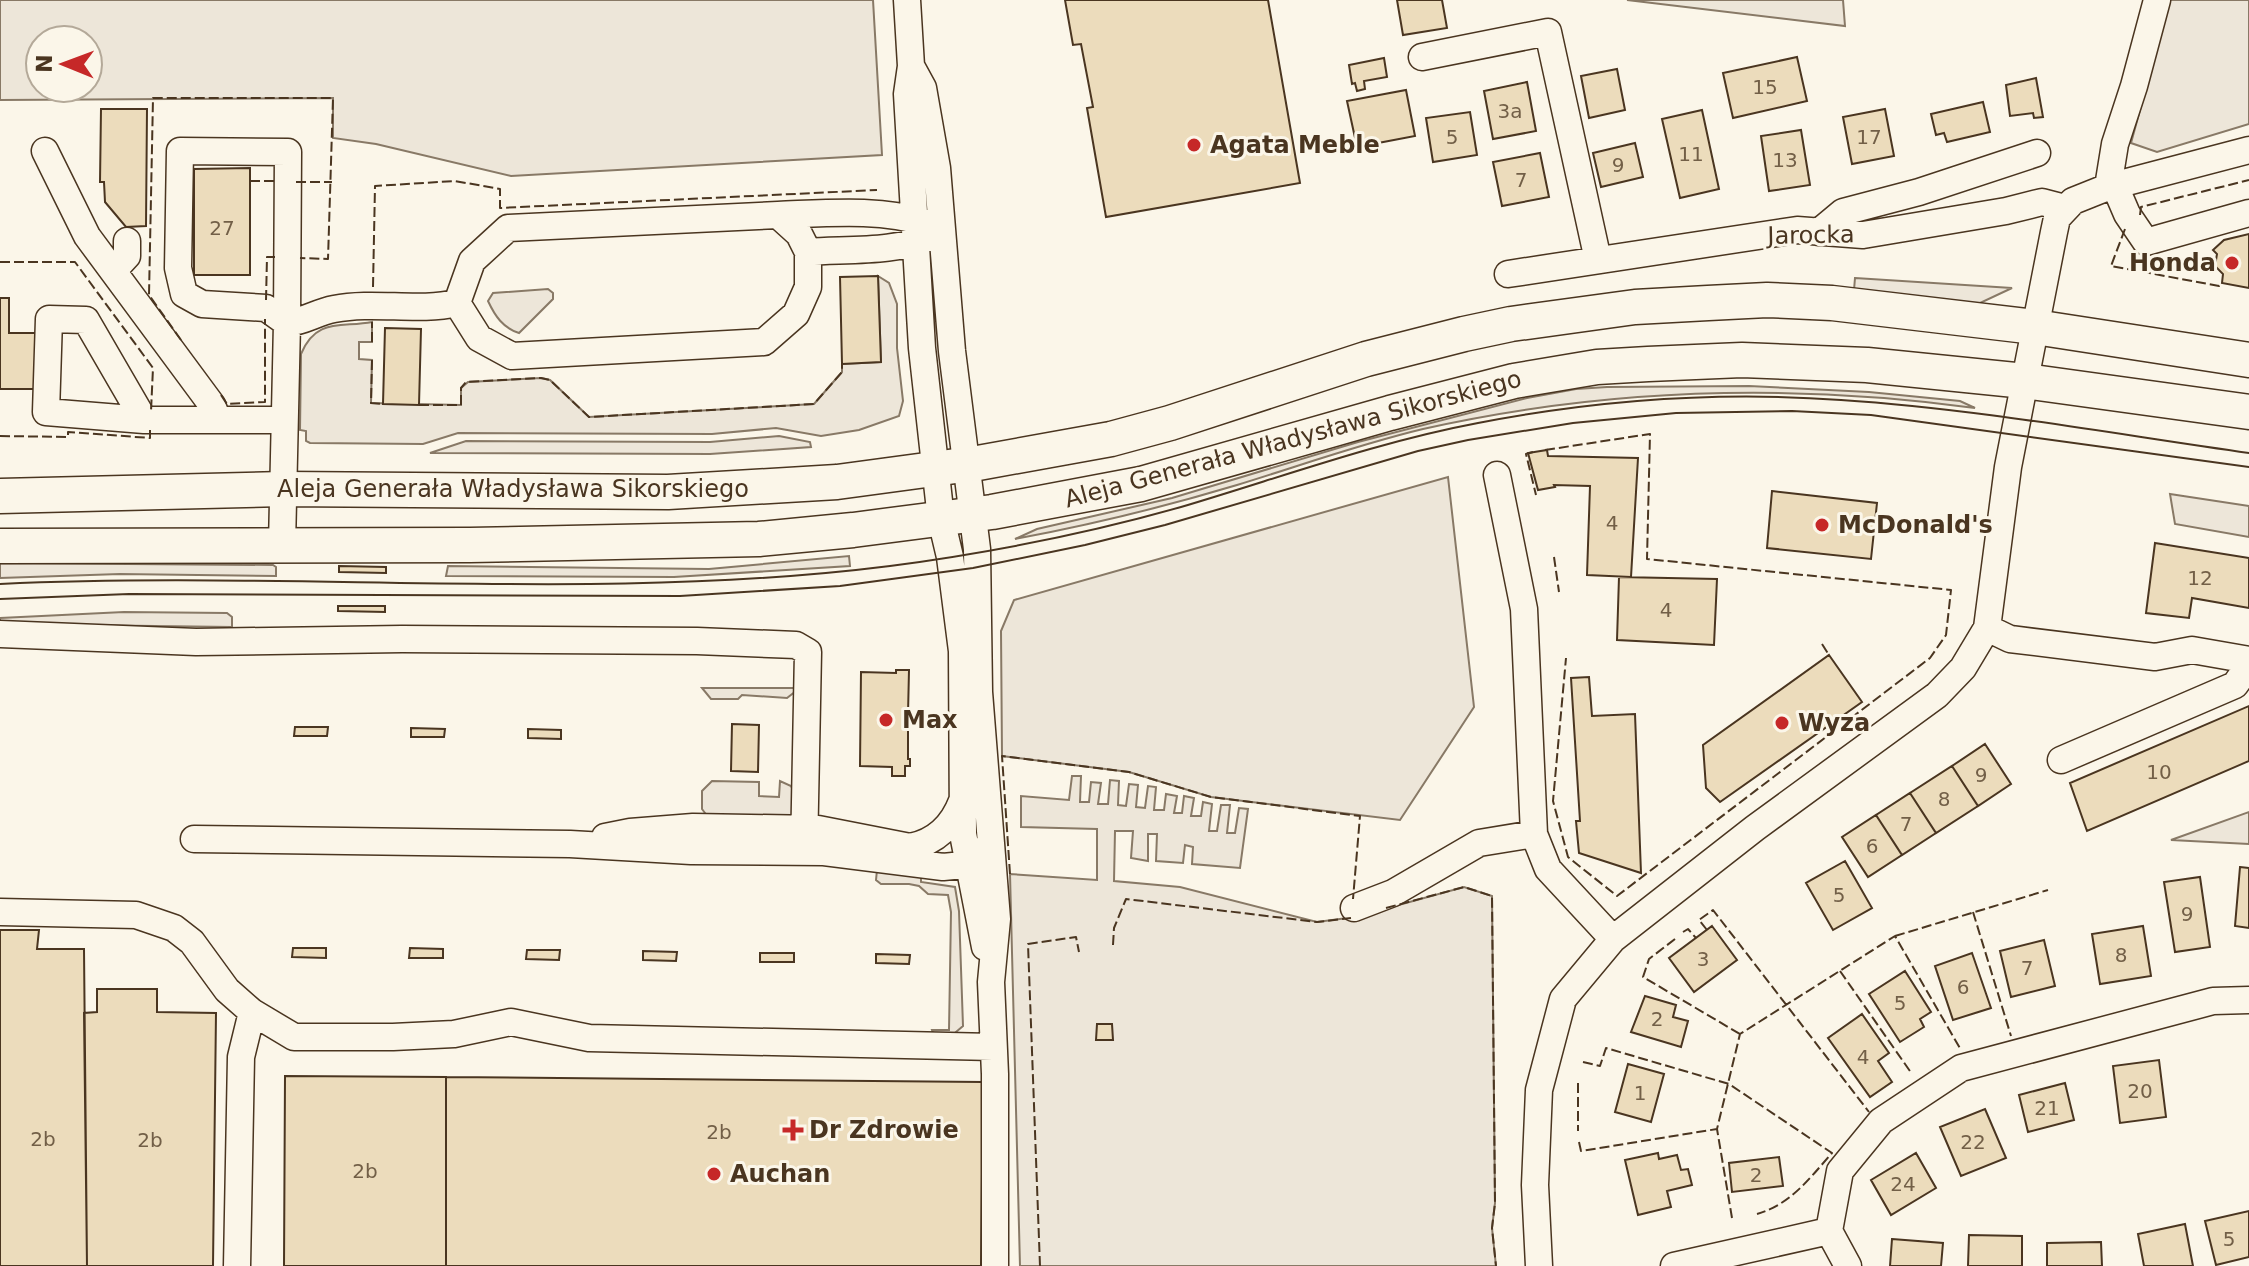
<svg xmlns="http://www.w3.org/2000/svg" width="2249" height="1266" viewBox="0 0 2249 1266" font-family="'DejaVu Sans',sans-serif">
<style>
.green{fill:#ede6d9;stroke:#887966;stroke-width:2;fill-rule:evenodd}
.building{fill:#ecdcbc;stroke:#4a3520;stroke-width:2}
.lines{fill:none;stroke-linecap:round;stroke-linejoin:round}
.minor-casing{stroke:#4a3520;stroke-width:29}
.major-casing{stroke:#4a3520;stroke-width:37}
.minor{stroke:#fbf6e9;stroke-width:26}
.major{stroke:#fbf6e9;stroke-width:34}
.tram{stroke:#4a3520;stroke-width:2}
.fence{stroke:#4a3520;stroke-width:2;stroke-dasharray:10 4;stroke-linecap:butt}
.poi-dot{fill:#c62828;stroke:#fbf6e9;stroke-width:3}
.labels{text-anchor:middle;dominant-baseline:central;stroke-width:6;stroke-linejoin:round;paint-order:stroke}
.number-label{font-size:20px;fill:#725f47}
.poi-label{font-size:24px;font-weight:bold;fill:#4a3520;stroke:#fbf6e9;text-anchor:start}
.street-label{font-size:24px;fill:#4a3520;stroke:#fbf6e9}
</style>
<rect width="100%" height="100%" fill="#fbf6e9"/>
<path class="green" d="M0,0H873L882,155L511,176L376,144L333,138V98L0,100ZM40,40H88V88H40Z
M1627,0H1843L1845,26Z
M2170,0H2249V124L2157,152L2131,143Z
M878,276L889,283L897,304V348L903,401L899,416L859,430L821,436L776,428L712,434L458,433L423,444L310,443L306,441V431L300,430L301,354C316,317 342,328 372,322V342H359V359L372,360L371,403L461,405V388L468,382L541,378L550,380L589,417L814,404L842,372V364L881,362Z
M1855,278L2012,288L1978,304L1854,290Z
M548,289L553,293V299L519,333C503,328 495,316 488,301L493,293Z
M1749,386L1869,392L1960,401L1975,408C1790,383 1606,388 1423,429C1360,444 1299,466 1237,485C1164,507 1090,525 1015,539L1037,529L1172,498L1358,442L1527,398L1576,389L1607,387Z
M779,436L810,442L811,447L710,454L430,453L466,441L710,442Z
M1448,477L1474,707L1400,820L1211,797L1129,772L1002,756L1001,631L1014,600Z
M2170,494L2249,506V537L2175,524Z
M849,556L850,566L674,577L446,576L448,566L709,569Z
M0,563L273,565L276,567V576L120,574L0,578Z
M124,612L227,613L232,617V627L0,624V618Z
M702,688H796V691L787,698L742,695L738,699H711Z
M1072,776H1081L1080,802H1089L1091,782L1101,783L1098,804H1108L1110,780L1119,781L1118,805L1126,806L1129,784L1138,785L1136,807L1145,808L1148,786L1156,787L1154,810H1164L1166,794L1177,796L1174,813H1182L1184,796L1194,798L1191,816H1201L1203,802L1212,804L1209,831H1217L1221,805H1230L1227,833H1235L1239,808L1248,809L1240,868L1192,864L1193,847L1185,845L1183,863L1156,861L1157,834H1148V861L1131,858L1133,831H1115L1114,881L1180,887L1317,922L1355,917L1464,887L1492,896L1495,1203L1492,1228L1496,1266H1020L1010,874L1097,880V829L1021,827V796L1069,800Z
M712,781L759,782V796L779,797L780,781L791,786L794,792V810L791,817H708L702,809V791Z
M2249,812V844L2171,840Z
M877,870L921,872V882L955,887L959,911L963,1026L949,1038L933,1033L932,1030H949L951,912L948,895L928,894L919,886L909,884H881L876,880Z"/>
<path class="building" d="M1065,0H1268L1300,183L1106,217L1087,108L1093,107L1081,44L1073,45Z
M1397,0H1442L1447,28L1403,35Z
M1797,57L1807,101L1733,118L1723,73Z
M1384,58L1387,77L1364,81L1365,89L1357,91L1355,83L1352,84L1349,65Z
M1617,69L1625,110L1589,118L1581,76Z
M2036,78L2043,117L2034,118L2033,113L2010,116L2006,85Z
M1527,82L1536,131L1493,139L1484,91Z
M1406,90L1415,136L1357,147L1347,101Z
M1983,102L1990,132L1947,142L1944,133L1936,135L1931,114Z
M101,109H147L146,226L126,227L105,202L104,182H100Z
M1885,109L1894,156L1852,164L1843,117Z
M1702,110L1719,189L1680,198L1662,119Z
M1470,112L1477,155L1433,162L1426,118Z
M1801,130L1810,185L1769,191L1761,136Z
M1635,143L1643,177L1601,187L1593,153Z
M1540,153L1549,197L1502,206L1493,162Z
M250,168V275H194V169Z
M2249,234V288L2222,283L2223,274L2215,266L2217,254L2213,250L2224,240Z
M878,276L881,362L842,364L840,277Z
M0,298H9V333H39V389H0Z
M385,328L421,329L419,405L383,404Z
M1547,450L1548,456L1638,458L1631,577L1587,575L1590,486L1554,485L1555,487L1538,490L1528,453Z
M1772,491L1877,503L1871,559L1767,548Z
M2155,543L2249,558V608L2192,598L2189,618L2146,613Z
M339,566L386,567V573L339,572Z
M1619,577L1717,579L1714,645L1617,640Z
M338,606H385V612L338,611Z
M1829,655L1862,702L1720,802L1706,788L1703,745Z
M896,670H909L908,715H911V725H908V759H910V766H905V776H892V767L860,766L861,672L896,673Z
M1589,677L1592,716L1635,714L1641,873L1579,853L1576,821H1580L1571,678Z
M2249,706V761L2087,831L2070,783Z
M732,724L759,725L758,772L731,771Z
M295,727H328L327,736H294Z
M411,728L445,729L444,737H411Z
M528,729L561,730V739L528,738Z
M1985,744L2011,784L1978,806L1952,766Z
M1952,766L1978,806L1936,833L1910,793Z
M1910,793L1936,833L1902,855L1876,815Z
M1876,815L1902,855L1868,877L1842,837Z
M1845,861L1872,908L1833,930L1806,883Z
M2240,867L2249,868V928L2235,926Z
M2200,877L2210,947L2175,952L2164,882Z
M1712,926L1737,960L1694,992L1669,958Z
M2143,926L2151,976L2100,984L2092,934Z
M0,930H39L37,949H84L87,1266H0Z
M2044,940L2055,986L2011,997L2000,951Z
M293,948H326V958L292,957Z
M410,948L443,949V958H409Z
M527,950H560L559,960L526,959Z
M643,951L677,952L676,961L643,960Z
M760,953H794V962H760Z
M1972,953L1991,1008L1953,1020L1935,966Z
M876,954L910,955L909,964L876,963Z
M1905,971L1931,1012L1920,1019L1924,1027L1900,1042L1869,994Z
M97,989H157V1012L216,1013L213,1266H87L84,1013L97,1012Z
M1645,996L1676,1005L1673,1017L1688,1021L1681,1047L1631,1032Z
M1862,1014L1889,1053L1878,1061L1892,1082L1870,1097L1828,1038Z
M1097,1024H1112L1113,1040H1096Z
M2159,1060L2166,1117L2120,1123L2113,1066Z
M1628,1064L1664,1074L1651,1122L1615,1112Z
M285,1076L446,1077V1266H284Z
M446,1077L983,1082L981,1266H446Z
M2065,1083L2074,1120L2028,1132L2019,1095Z
M1985,1109L2006,1158L1961,1176L1940,1127Z
M1658,1153L1659,1159L1677,1155L1681,1170L1688,1169L1692,1185L1667,1191L1671,1207L1638,1215L1625,1160Z
M1916,1153L1936,1188L1891,1215L1871,1180Z
M1779,1157L1783,1186L1732,1192L1729,1163Z
M2249,1211V1257L2216,1265L2205,1221Z
M2185,1224L2193,1266H2144L2138,1234Z
M1969,1235L2022,1236V1266H1968Z
M1892,1239L1943,1243L1941,1266H1890Z
M2101,1242L2102,1266H2047V1243Z"/>
<g class="lines">
<g class="minor-casing">
<path id="minor" d="M907,0L911,66L907,94L922,348L941,519L950,557L962,651L963,834L985,947
M1422,57L1548,32L1598,260
M911,66L923,88L937,168L952,351L977,549L979,692L997,919L991,982L995,1074V1266
M45,151L87,236L212,405L218,420
M180,151L288,152L287,323L266,308L202,304L184,294L178,268Z
M2115,186L2127,214L2146,242L2249,213
M2108,187L2115,144L2134,86L2157,0
M778,215L799,234L808,252V287L796,314L764,342L512,356L479,338L457,303L472,261L508,228Z
M778,215C829,213 879,208 928,223
M1819,232L1843,212L1919,192L2037,153
M808,252C845,249 898,253 931,236
M114,270L127,256V241
M1508,274L1797,230L1863,235L2006,211L2042,202L2065,208
M144,420L86,320L49,319L46,412L144,420H283
M1497,475L1524,609L1534,834L1548,869L1613,939L1563,999L1539,1090L1535,1185L1539,1266
M282,545L287,323C304,322 317,312 334,309C375,301 417,312 457,303
M1987,628L2010,639L2155,657L2192,650L2249,660
M0,634L196,642L402,639L697,641L796,645L808,652L804,852
M2061,760L2235,685L2249,665
M605,837L630,832L693,827L818,829L910,847C936,842 953,825 962,801
M194,839L570,844L691,851L824,852L943,867L963,865L979,851
M1354,908L1393,893L1479,843L1534,834
M0,912L136,915L174,928L192,942L227,990L252,1012L294,1037H393L454,1034L511,1022L589,1038L993,1047
M1613,939L1755,828L1937,695L1963,668L1987,628L2008,467L2054,232L2057,218L2073,201L2108,187L2249,150
M1829,1231L1848,1266
M237,1266L241,1057L252,1012
M1674,1266L1829,1231L1840,1171L1881,1121L1961,1068L2213,1001L2249,1000"/>
</g>
<g class="major-casing">
<path id="major" d="M0,496L283,489L668,492L837,482L978,463L1111,439L1170,423L1366,359L1464,334L1511,324L1635,307L1708,303L1767,300L1832,303L2035,327L2249,360
M0,546L470,545L759,539L853,530L992,512L1141,484L1390,413L1514,381L1597,367L1648,364L1742,360L1867,365L2025,381L2249,412"/>
</g>
<use href="#minor" class="minor"/>
<use href="#major" class="major"/>
<path class="tram" d="M0,584C295,570 597,603 890,566C988,553 1086,534 1181,507C1279,478 1377,442 1478,423C1597,400 1720,391 1841,400C1978,409 2114,434 2249,453
M0,599L129,594L680,596L840,586L973,568L1085,545L1165,525L1418,451L1468,440L1573,423L1676,413L1792,411L1871,415L2249,467"/>
<path class="fence" d="M250,181H278
M296,182H332
M2140,215L2141,207L2249,180
M2125,229L2111,266L2219,286L2222,283
M0,262H75L153,368L151,411
M373,287L375,186L455,181L500,189V208L877,190
M266,300L267,257H275
M181,340L149,295L153,98H333L328,259L300,258
M372,342V322
M372,360L371,403L383,404
M221,395L227,404L265,402V319
M419,405H461V388L466,382L541,378L550,380L589,417L814,404L842,372V364
M0,436L68,437V432L150,438V430
M1545,450L1650,434L1647,559L1951,590L1946,635L1930,658L1617,896L1568,857L1553,801L1566,658
M1533,452L1526,454L1536,495
M1554,557L1559,592
M1822,644L1829,655
M1010,874L1002,756L1129,772L1211,797L1360,816L1353,899
M1386,908L1464,887L1492,896L1495,1203L1492,1228L1496,1266
M1973,912L2011,1036
M1707,930L1699,920L1713,910L1869,1112
M1683,932L1688,929L1696,938
M1895,936L2048,890
M1675,939L1649,959L1643,977L1740,1034
M1113,945L1114,928L1126,899L1317,922L1351,918
M1840,971L1912,1074
M1583,1062L1600,1066L1606,1048L1729,1084L1832,1153C1809,1179 1791,1204 1757,1214
M1578,1083V1131
M1579,1142L1581,1151L1717,1129
M1732,1218L1717,1129L1740,1034L1895,936L1961,1050
M1040,1266L1028,944L1076,937L1079,952"/>
</g>
<g class="poi-dot">
<circle cx="1194" cy="145" r="8"/>
<circle cx="2232" cy="263" r="8"/>
<circle cx="1822" cy="525" r="8"/>
<circle cx="886" cy="720" r="8"/>
<circle cx="1782" cy="723" r="8"/>
<path d="M789 1118h8v8h8v8h-8v8h-8v-8h-8v-8h8z"/>
<circle cx="714" cy="1174" r="8"/>
</g>
<g class="labels">
<g class="number-label">
<text x="1765" y="87">15</text>
<text x="1510" y="111">3a</text>
<text x="1452" y="137">5</text>
<text x="1869" y="137">17</text>
<text x="1691" y="154">11</text>
<text x="1785" y="160">13</text>
<text x="1618" y="165">9</text>
<text x="1521" y="180">7</text>
<text x="222" y="228">27</text>
<text x="1612" y="523">4</text>
<text x="2200" y="578">12</text>
<text x="1666" y="610">4</text>
<text x="2159" y="772">10</text>
<text x="1981" y="775">9</text>
<text x="1944" y="799">8</text>
<text x="1906" y="824">7</text>
<text x="1872" y="846">6</text>
<text x="1839" y="895">5</text>
<text x="2187" y="914">9</text>
<text x="2121" y="955">8</text>
<text x="1703" y="959">3</text>
<text x="2027" y="968">7</text>
<text x="1963" y="987">6</text>
<text x="1900" y="1003">5</text>
<text x="1657" y="1019">2</text>
<text x="1863" y="1057">4</text>
<text x="2140" y="1091">20</text>
<text x="1640" y="1093">1</text>
<text x="2047" y="1108">21</text>
<text x="719" y="1132">2b</text>
<text x="43" y="1139">2b</text>
<text x="150" y="1140">2b</text>
<text x="1973" y="1142">22</text>
<text x="365" y="1171">2b</text>
<text x="1756" y="1175">2</text>
<text x="1903" y="1184">24</text>
<text x="2229" y="1239">5</text>
</g>
<g class="poi-label">
<text x="1210" y="145">Agata Meble</text>
<text x="2216" y="263" text-anchor="end">Honda</text>
<text x="1838" y="525">McDonald's</text>
<text x="902" y="720">Max</text>
<text x="1798" y="723">Wyza</text>
<text x="809" y="1130">Dr Zdrowie</text>
<text x="730" y="1174">Auchan</text>
</g>
<g class="street-label">
<text transform="translate(1811 235) rotate(-1)">Jarocka</text>
<text transform="translate(1293 439) rotate(-15)">Aleja Generała Władysława Sikorskiego</text>
<text x="513" y="489">Aleja Generała Władysława Sikorskiego</text>
</g>
</g>
<g transform="translate(64 64) rotate(271)"><circle r="38" fill="#fbf6e9" stroke="#b4a999" stroke-width="2"/>
<path d="M0-6L14 30L0 20L-14 30Z" fill="#c62828"/>
<text y="-12" font-size="22" font-weight="bold" text-anchor="middle" fill="#4a3520">N</text>
</g>
</svg>
